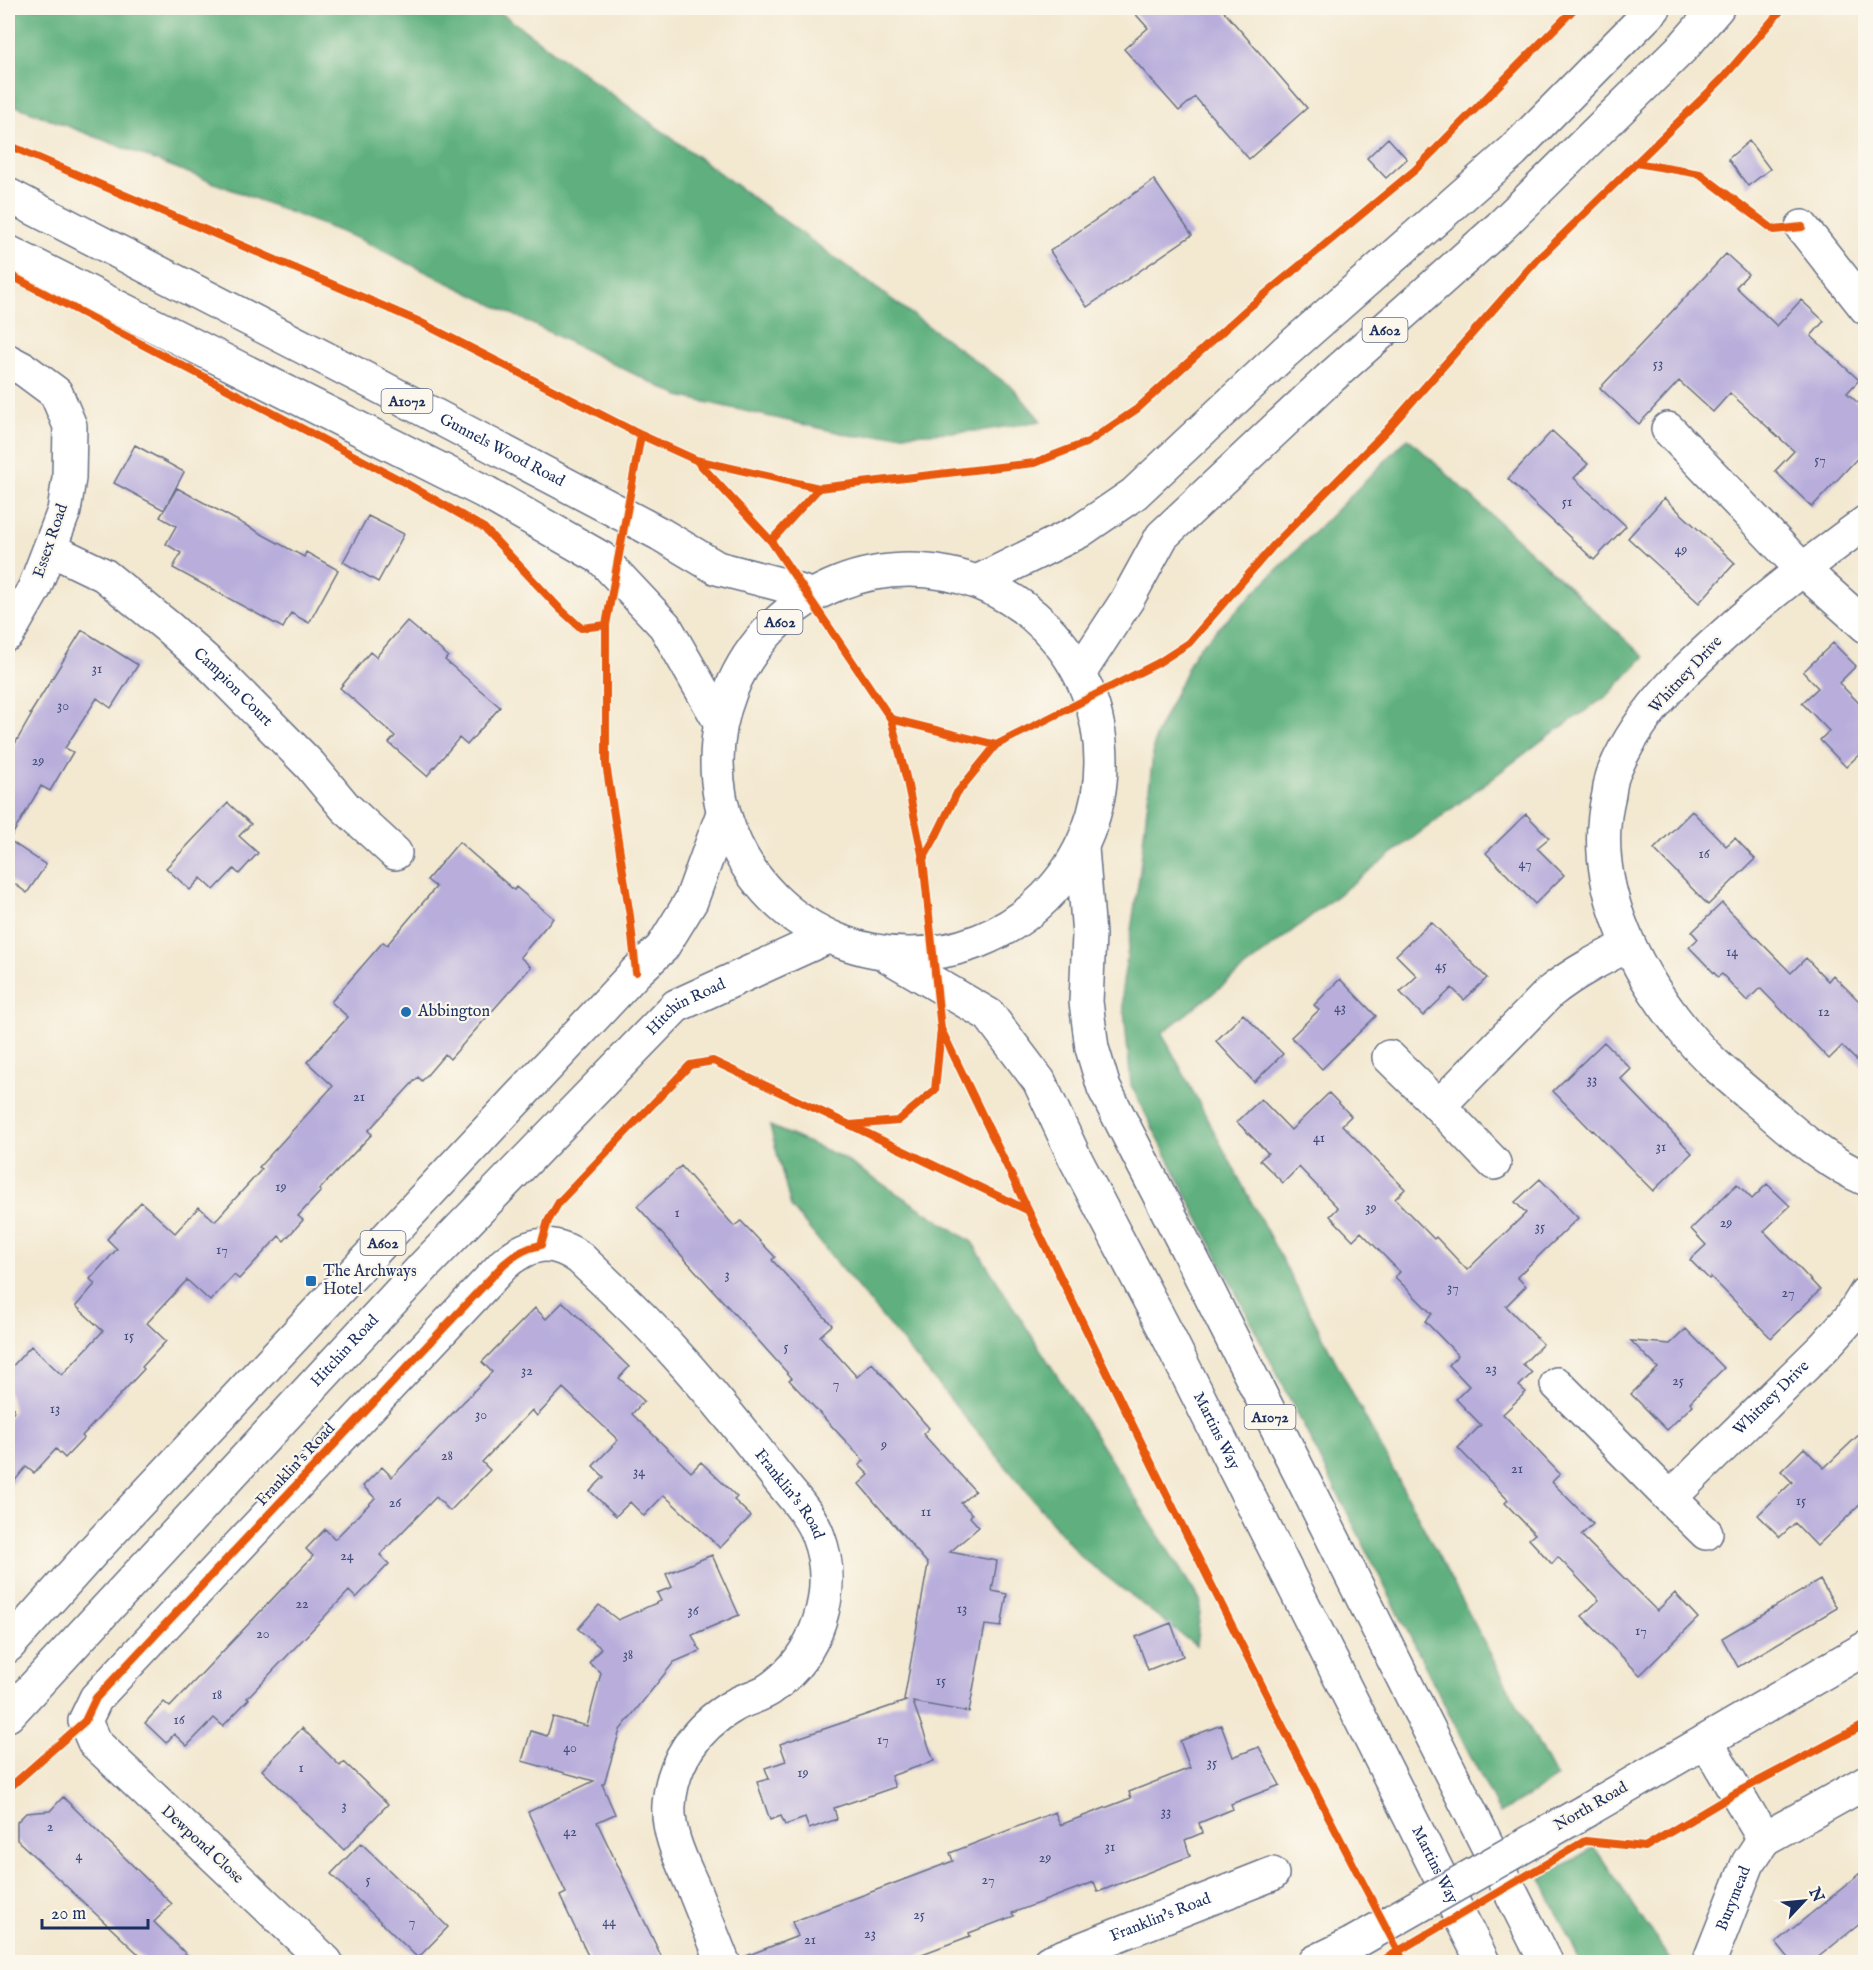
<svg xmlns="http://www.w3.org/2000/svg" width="1873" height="1970" viewBox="0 0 1873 1970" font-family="'IM FELL English',serif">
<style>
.forest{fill:#5fb07e;stroke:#3d706e;stroke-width:1.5}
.building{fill:#b8addb}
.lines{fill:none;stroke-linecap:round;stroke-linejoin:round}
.minor-casing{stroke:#677086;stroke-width:36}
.major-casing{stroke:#677086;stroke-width:36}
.minor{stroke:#fff;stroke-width:33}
.major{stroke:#fff;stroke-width:33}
.major-bridge-casing{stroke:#677086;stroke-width:36;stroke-linecap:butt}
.major-bridge{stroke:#fff;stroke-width:33}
.cycleway-casing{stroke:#fbf7ec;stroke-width:11}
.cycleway{stroke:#e8590c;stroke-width:8}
.poi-dot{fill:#1f6fb2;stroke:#fbf7ec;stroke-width:2}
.labels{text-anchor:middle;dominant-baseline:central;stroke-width:4.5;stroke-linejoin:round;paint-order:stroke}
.number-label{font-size:14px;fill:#424e7d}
.shield{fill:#fbf7ec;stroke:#5e6b89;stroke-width:1.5}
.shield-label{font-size:15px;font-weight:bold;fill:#1b2f5e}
.street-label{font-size:16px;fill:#1b2f5e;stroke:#fbf7ec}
.poi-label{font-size:16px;fill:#1b2f5e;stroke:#fbf7ec;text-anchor:start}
</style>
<rect width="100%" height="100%" fill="#fbf7ec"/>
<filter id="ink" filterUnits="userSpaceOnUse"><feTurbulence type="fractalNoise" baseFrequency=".0167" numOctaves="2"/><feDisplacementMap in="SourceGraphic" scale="12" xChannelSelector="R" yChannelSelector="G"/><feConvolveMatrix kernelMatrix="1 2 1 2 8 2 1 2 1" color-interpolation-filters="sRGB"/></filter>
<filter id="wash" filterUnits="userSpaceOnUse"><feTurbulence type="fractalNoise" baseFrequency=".008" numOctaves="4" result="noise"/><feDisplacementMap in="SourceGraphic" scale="24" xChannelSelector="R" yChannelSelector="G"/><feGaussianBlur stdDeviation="1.35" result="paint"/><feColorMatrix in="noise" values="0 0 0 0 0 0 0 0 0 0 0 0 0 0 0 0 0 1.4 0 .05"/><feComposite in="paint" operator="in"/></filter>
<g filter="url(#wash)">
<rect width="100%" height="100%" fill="#f3e8d0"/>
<path class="forest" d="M8,8H494L1014,389L1041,421L978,431L854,436L679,396L359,239L8,103Z
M1408,438L1644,657L1607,696L1544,739L1353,883L1162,1033L1556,1778L1500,1814L1131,1085L1122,989L1139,878L1155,737L1195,652Z
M770,1126L839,1156L972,1242L1201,1602L1196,1646L1080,1556L791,1207Z
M1594,1847L1672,1962H1580L1541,1879Z"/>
<g id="blocks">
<path class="building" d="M1130,8H1221L1307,108L1249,159L1195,97L1179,111L1124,49L1148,28Z
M1388,138L1407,159L1386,178L1367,158Z
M1749,141L1770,169L1748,186L1728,159Z
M1154,180L1192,235L1087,307L1050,251Z
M1726,254L1748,274L1736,287L1777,326L1801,300L1824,321L1811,336L1859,380L1847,393L1866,410V449L1812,507L1775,471L1794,451L1730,393L1713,412L1679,381L1639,424L1600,388Z
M1552,431L1588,464L1574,478L1626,526L1594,560L1508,479Z
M135,445L184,472L164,510L114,483Z
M177,488L304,557L306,552L338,570L309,623L291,613L283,628L173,568L181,553L166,544L176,526L160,517Z
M1664,498L1735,563L1699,603L1628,538Z
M368,516L404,534L378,582L343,562Z
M407,621L448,656L445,660L500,707L467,745L459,738L427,776L389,743L395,736L340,688L370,652L376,657Z
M82,630L138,665L111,708L97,698L65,748L73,752L50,791L41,786L9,840L46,865L27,893L8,879V756L32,714H30Z
M1833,643L1856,666L1839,683L1866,710V748L1846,767L1820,740L1829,731L1802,703L1818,688L1803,672Z
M228,803L251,824L239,836L258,853L239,874L234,869L214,890L201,878L190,890L166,868Z
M1692,811L1726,846L1735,838L1755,859L1708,905L1654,849Z
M1526,814L1549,838L1537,848L1564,875L1535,904L1486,853Z
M459,842L514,890L516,887L553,918L520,957L531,967L450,1059L445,1054L422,1081L418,1077L368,1131L372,1134L319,1190L321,1191L298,1216L303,1220L284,1241L279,1236L239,1279L234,1275L210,1301L187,1280L147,1323L166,1341L142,1367L144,1369L82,1436L84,1438L65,1458L56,1449L34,1473L26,1467L8,1489V1418L14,1411L8,1390V1371L31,1346L62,1375L103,1331L76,1306L95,1284L90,1279L117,1249L107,1239L141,1202L175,1233L199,1207L215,1221L262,1169L259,1167L333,1086L307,1062L348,1017L331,1002L383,942L387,945L436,887L427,880Z
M1722,903L1791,973L1806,958L1828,981L1833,975L1866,1008V1070L1842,1046L1829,1059L1760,988L1747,1001L1722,974L1718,977L1689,947L1698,939L1692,932Z
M1431,922L1487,978L1464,1000L1452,988L1423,1016L1400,992L1417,976L1396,955Z
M1340,979L1376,1016L1322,1069L1291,1037L1319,1010L1314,1005Z
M1243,1014L1283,1054L1254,1082L1216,1041Z
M1604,1042L1631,1069L1621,1079L1692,1153L1653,1191L1593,1130L1592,1131L1553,1091Z
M1329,1093L1351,1116L1342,1125L1405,1189L1395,1199L1434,1239L1436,1237L1467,1270L1526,1213L1515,1202L1540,1179L1578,1218L1517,1277L1526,1286L1506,1306L1543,1344L1523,1364L1532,1373L1519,1386L1526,1392L1503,1414L1560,1474L1552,1482L1593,1524L1581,1535L1657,1611L1675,1593L1698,1618L1640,1675L1582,1616L1599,1600L1558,1557L1552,1564L1529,1539L1535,1534L1505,1503L1508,1500L1458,1448L1481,1425L1456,1399L1469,1386L1449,1365L1458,1355L1425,1321L1432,1314L1395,1277L1400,1272L1361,1232L1353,1240L1330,1216L1338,1208L1299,1167L1283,1183L1260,1160L1268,1153L1237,1122L1261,1099L1291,1130Z
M681,1166L734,1226L741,1221L775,1257L772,1260L832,1325L820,1336L857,1377L872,1363L929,1428L923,1434L975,1491L961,1503L972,1514L970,1517L979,1527L950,1552L997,1561L992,1591L1007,1594L1001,1627L985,1625L969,1712L913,1702L934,1761L891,1776L895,1787L834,1808L837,1819L809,1829L805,1818L785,1825L781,1816L770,1820L757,1782L769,1779L765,1768L786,1761L780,1744L906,1701L904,1700L928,1564L859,1484L869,1475L859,1465L864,1461L789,1380L792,1378L637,1206Z
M1737,1184L1752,1199L1767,1184L1790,1206L1764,1231L1820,1290L1771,1338L1711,1277L1709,1279L1690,1260L1706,1245L1691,1229Z
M563,1302L629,1367L619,1378L644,1401L632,1414L691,1472L701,1462L737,1497L734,1500L751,1516L720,1548L664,1495L644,1516L630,1502L616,1516L590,1491L604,1477L593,1466L618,1440L563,1388L537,1416L532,1410L482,1462L490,1470L450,1511L436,1497L380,1555L389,1564L356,1598L349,1591L247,1698L249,1699L223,1726L214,1718L187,1746L174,1734L166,1743L145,1723L164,1702L170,1707L313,1556L306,1549L325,1529L335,1539L375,1498L363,1486L382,1467L392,1477L492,1372L482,1362L535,1308L546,1319Z
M1686,1329L1724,1368L1690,1402L1693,1405L1667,1430L1631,1394L1658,1368L1631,1341L1670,1344Z
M1866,1428V1499L1817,1546L1795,1523L1780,1537L1758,1515L1792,1482L1781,1471L1804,1448L1824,1468Z
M712,1555L739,1615L692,1635L700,1651L674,1662L620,1730L604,1784H602L615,1814L597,1822L664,1962H591L560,1896L566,1893L528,1812L594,1781L522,1761L531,1731L547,1736L553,1717L587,1726L601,1673L589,1663L601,1648L578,1629L599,1605L618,1620L661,1601L657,1593L672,1587L666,1574Z
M1820,1580L1837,1608L1738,1667L1722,1638Z
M1171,1623L1183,1656L1148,1670L1136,1637Z
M1221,1725L1233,1757L1259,1747L1280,1785L1231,1804L1233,1809L1199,1823L1202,1833L1185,1840L1190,1856L1098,1892L1094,1882L1012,1913L1014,1916L969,1933L970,1936L901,1962H741V1958L798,1936L792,1922L953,1861L950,1853L1055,1812L1060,1825L1131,1798L1129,1792L1190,1768L1180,1741Z
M302,1728L340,1766L344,1762L388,1804L344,1850L262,1770Z
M63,1797L172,1904L154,1922L194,1962H147L17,1840V1822L26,1813L50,1811Z
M361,1843L448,1927L418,1958L331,1874Z
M1866,1869V1919L1812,1962H1792L1776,1942Z"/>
</g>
</g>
<g filter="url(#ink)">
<use href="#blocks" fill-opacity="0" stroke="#677086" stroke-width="1.5"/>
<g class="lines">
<g class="minor-casing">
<g id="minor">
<path d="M1802,227L1866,308"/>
<path d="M8,361L25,370L56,393L70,426L69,478L64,511L34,589L8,634"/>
<path d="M1668,429L1802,569L1866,626"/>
<path d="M1866,522C1826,551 1788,580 1751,611C1699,656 1641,706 1614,772C1611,778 1610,786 1609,794C1588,878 1631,966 1684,1031C1706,1059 1736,1083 1763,1106C1795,1134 1826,1162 1866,1179"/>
<path id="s1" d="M50,549L104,575L168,627L214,668L310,765L345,807L395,853"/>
<path d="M1389,1057L1439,1106"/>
<path d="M1494,1163L1439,1106L1550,992C1575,972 1601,959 1629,945"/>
<path id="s2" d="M1557,1384L1670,1498L1824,1347L1851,1317L1866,1293"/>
<path d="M1670,1498L1706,1533"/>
<path d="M1706,1741L1764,1839L1866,1782"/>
<path id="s3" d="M326,1962L94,1742L85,1721L96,1698L504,1264C529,1242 552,1238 580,1258C608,1285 638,1312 664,1341C703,1383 739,1427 774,1473C789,1493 810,1513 818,1536C839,1591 817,1656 770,1689C758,1697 744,1699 733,1706C696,1727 672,1762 669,1805C667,1833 682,1862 693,1887C703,1912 713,1937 723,1962"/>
<path id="s4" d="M1049,1962L1272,1874"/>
<path id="s5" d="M1709,1962L1748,1863L1764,1839"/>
</g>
</g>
<g class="major-casing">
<g id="major">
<path id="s6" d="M8,195L375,384L660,534L717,568L779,584L810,595"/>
<path d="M8,252L485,492L601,558L665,626L719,720"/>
<circle cx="909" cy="762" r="192"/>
<path d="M979,581L1080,531L1134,494L1285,352L1513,151L1654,8"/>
<path d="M1080,672L1127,600L1162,536L1329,379L1500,227L1684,46L1717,8"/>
<path d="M1082,848L1089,935L1086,1002L1092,1048L1104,1088L1182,1239L1546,1962"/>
<path id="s7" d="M888,956L989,1015L1039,1081L1075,1158L1164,1328L1483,1962"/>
<path d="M8,1646L96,1548L636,972L662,948L691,901L722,816"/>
<path id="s8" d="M8,1715L425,1265L676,1006L825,938"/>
<path d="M1587,1810L1866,1648"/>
<path d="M1315,1962L1352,1944"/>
</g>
</g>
<use href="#minor" class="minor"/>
<use href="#major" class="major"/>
<g class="major-bridge-casing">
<path id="major-bridge" d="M1352,1944L1587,1810"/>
</g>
<use href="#major-bridge" class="major-bridge"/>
<g class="cycleway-casing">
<path id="cycleway" d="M8,145L420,322L641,435L696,460L771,541L891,719L907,781L923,859L941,1029L935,1090L898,1121L850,1125L713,1061L690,1065L559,1202L548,1221L541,1245C526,1248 515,1254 504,1264L96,1698L85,1721L8,1789
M1636,163L1700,174L1774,230L1802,227
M8,274L402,481L484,528L559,608L581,628L606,625
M696,460L819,488
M771,541L819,488L1034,463L1088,442L1137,409L1246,310L1415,170L1575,8
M891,719L996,745
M923,859L936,836L957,793L996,745L1158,663L1189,643L1273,546L1387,430L1536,261L1722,79L1783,8
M636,972L630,916L606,764V625L641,435
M941,1029C1091,1342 1243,1655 1404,1962
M850,1125L1027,1210
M1380,1962L1585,1841L1645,1847L1736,1793L1866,1724"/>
</g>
<use href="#cycleway" class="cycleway"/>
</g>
</g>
<g class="poi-dot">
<circle cx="406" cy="1012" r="6"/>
<rect x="305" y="1275" width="12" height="12" rx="3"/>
</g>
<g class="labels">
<g class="number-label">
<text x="1658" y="364">53</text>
<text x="1820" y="460">57</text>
<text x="1567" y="502">51</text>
<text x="1681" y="550">49</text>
<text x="97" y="669">31</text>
<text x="63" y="706">30</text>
<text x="38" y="761">29</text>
<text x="1704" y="854">16</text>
<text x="1525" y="864">47</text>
<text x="1732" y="952">14</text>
<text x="1441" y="966">45</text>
<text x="1340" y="1008">43</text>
<text x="1824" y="1012">12</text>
<text x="1592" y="1080">33</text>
<text x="359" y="1097">21</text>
<text x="1319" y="1138">41</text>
<text x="1661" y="1147">31</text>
<text x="281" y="1187">19</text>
<text x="1371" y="1208">39</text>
<text x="677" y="1213">1</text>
<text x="1726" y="1223">29</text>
<text x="1540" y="1227">35</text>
<text x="222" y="1250">17</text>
<text x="727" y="1275">3</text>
<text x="1453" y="1288">37</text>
<text x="1788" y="1293">27</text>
<text x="129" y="1336">15</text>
<text x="786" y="1347">5</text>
<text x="1491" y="1369">23</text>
<text x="527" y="1371">32</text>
<text x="1678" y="1381">25</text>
<text x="836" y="1384">7</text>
<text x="55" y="1409">13</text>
<text x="481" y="1415">30</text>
<text x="884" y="1445">9</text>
<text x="447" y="1456">28</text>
<text x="1517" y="1469">21</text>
<text x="639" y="1472">34</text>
<text x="1801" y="1501">15</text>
<text x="395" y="1503">26</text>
<text x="926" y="1512">11</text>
<text x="347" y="1556">24</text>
<text x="302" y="1604">22</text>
<text x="962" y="1609">13</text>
<text x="693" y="1611">36</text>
<text x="1641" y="1631">17</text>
<text x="263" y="1634">20</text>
<text x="628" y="1655">38</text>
<text x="941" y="1681">15</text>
<text x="217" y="1695">18</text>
<text x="179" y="1720">16</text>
<text x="883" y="1740">17</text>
<text x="570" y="1748">40</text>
<text x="1212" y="1763">35</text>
<text x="301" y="1768">1</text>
<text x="803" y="1773">19</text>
<text x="344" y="1806">3</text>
<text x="1166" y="1812">33</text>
<text x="50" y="1827">2</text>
<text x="570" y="1832">42</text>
<text x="1110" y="1847">31</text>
<text x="79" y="1856">4</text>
<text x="1045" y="1858">29</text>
<text x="368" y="1880">5</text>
<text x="988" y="1880">27</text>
<text x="919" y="1915">25</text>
<text x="412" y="1922">7</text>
<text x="609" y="1922">44</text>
<text x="870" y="1934">23</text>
<text x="810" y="1940">21</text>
</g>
<g class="shield">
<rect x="1362.5" y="318" width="45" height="24" rx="4.5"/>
<rect x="381.5" y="389" width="51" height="24" rx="4.5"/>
<rect x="757.5" y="610" width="45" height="24" rx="4.5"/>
<rect x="360.5" y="1231" width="45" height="24" rx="4.5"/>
<rect x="1244.5" y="1405" width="51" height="24" rx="4.5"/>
</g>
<g class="shield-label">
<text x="1385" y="330">A602</text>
<text x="407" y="401">A1072</text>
<text x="780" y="622">A602</text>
<text x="383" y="1243">A602</text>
<text x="1270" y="1417">A1072</text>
</g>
<g class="street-label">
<text stroke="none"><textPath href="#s6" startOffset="556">Gunnels Wood Road</textPath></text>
<text transform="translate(51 541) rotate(-71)">Essex Road</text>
<text transform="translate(1686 675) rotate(-47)">Whitney Drive</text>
<text stroke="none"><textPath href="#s1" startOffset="231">Campion Court</textPath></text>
<text stroke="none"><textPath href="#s8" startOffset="982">Hitchin Road</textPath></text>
<text stroke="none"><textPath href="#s8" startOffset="496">Hitchin Road</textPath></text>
<text stroke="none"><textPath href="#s2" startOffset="303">Whitney Drive</textPath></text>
<text stroke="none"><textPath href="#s7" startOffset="592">Martins Way</textPath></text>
<text transform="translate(296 1465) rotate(-47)">Franklin's Road</text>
<text stroke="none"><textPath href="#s3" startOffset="1364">Franklin's Road</textPath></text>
<text transform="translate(1591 1807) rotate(-30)">North Road</text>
<text transform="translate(202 1845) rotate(43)">Dewpond Close</text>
<text stroke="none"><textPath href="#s7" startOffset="1078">Martins Way</textPath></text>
<text stroke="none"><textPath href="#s5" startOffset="68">Burymead</textPath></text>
<text stroke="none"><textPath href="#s4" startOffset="120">Franklin's Road</textPath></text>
</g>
<g class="poi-label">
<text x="418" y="1012">Abbington</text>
<text x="323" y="1272">The Archways<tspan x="323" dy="18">Hotel</tspan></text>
</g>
</g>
<rect width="1873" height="1970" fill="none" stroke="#fbf7ec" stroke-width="30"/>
<g transform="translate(1804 1901) rotate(64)" stroke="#fbf7ec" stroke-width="4.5" paint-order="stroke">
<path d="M0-4.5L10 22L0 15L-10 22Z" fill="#1b2f5e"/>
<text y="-9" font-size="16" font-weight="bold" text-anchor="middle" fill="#1b2f5e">N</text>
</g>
<path d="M42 1919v9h106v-9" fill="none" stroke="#1b2f5e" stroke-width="3"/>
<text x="51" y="1919" font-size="18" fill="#1b2f5e" stroke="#fbf7ec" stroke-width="4.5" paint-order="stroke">20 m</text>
</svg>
